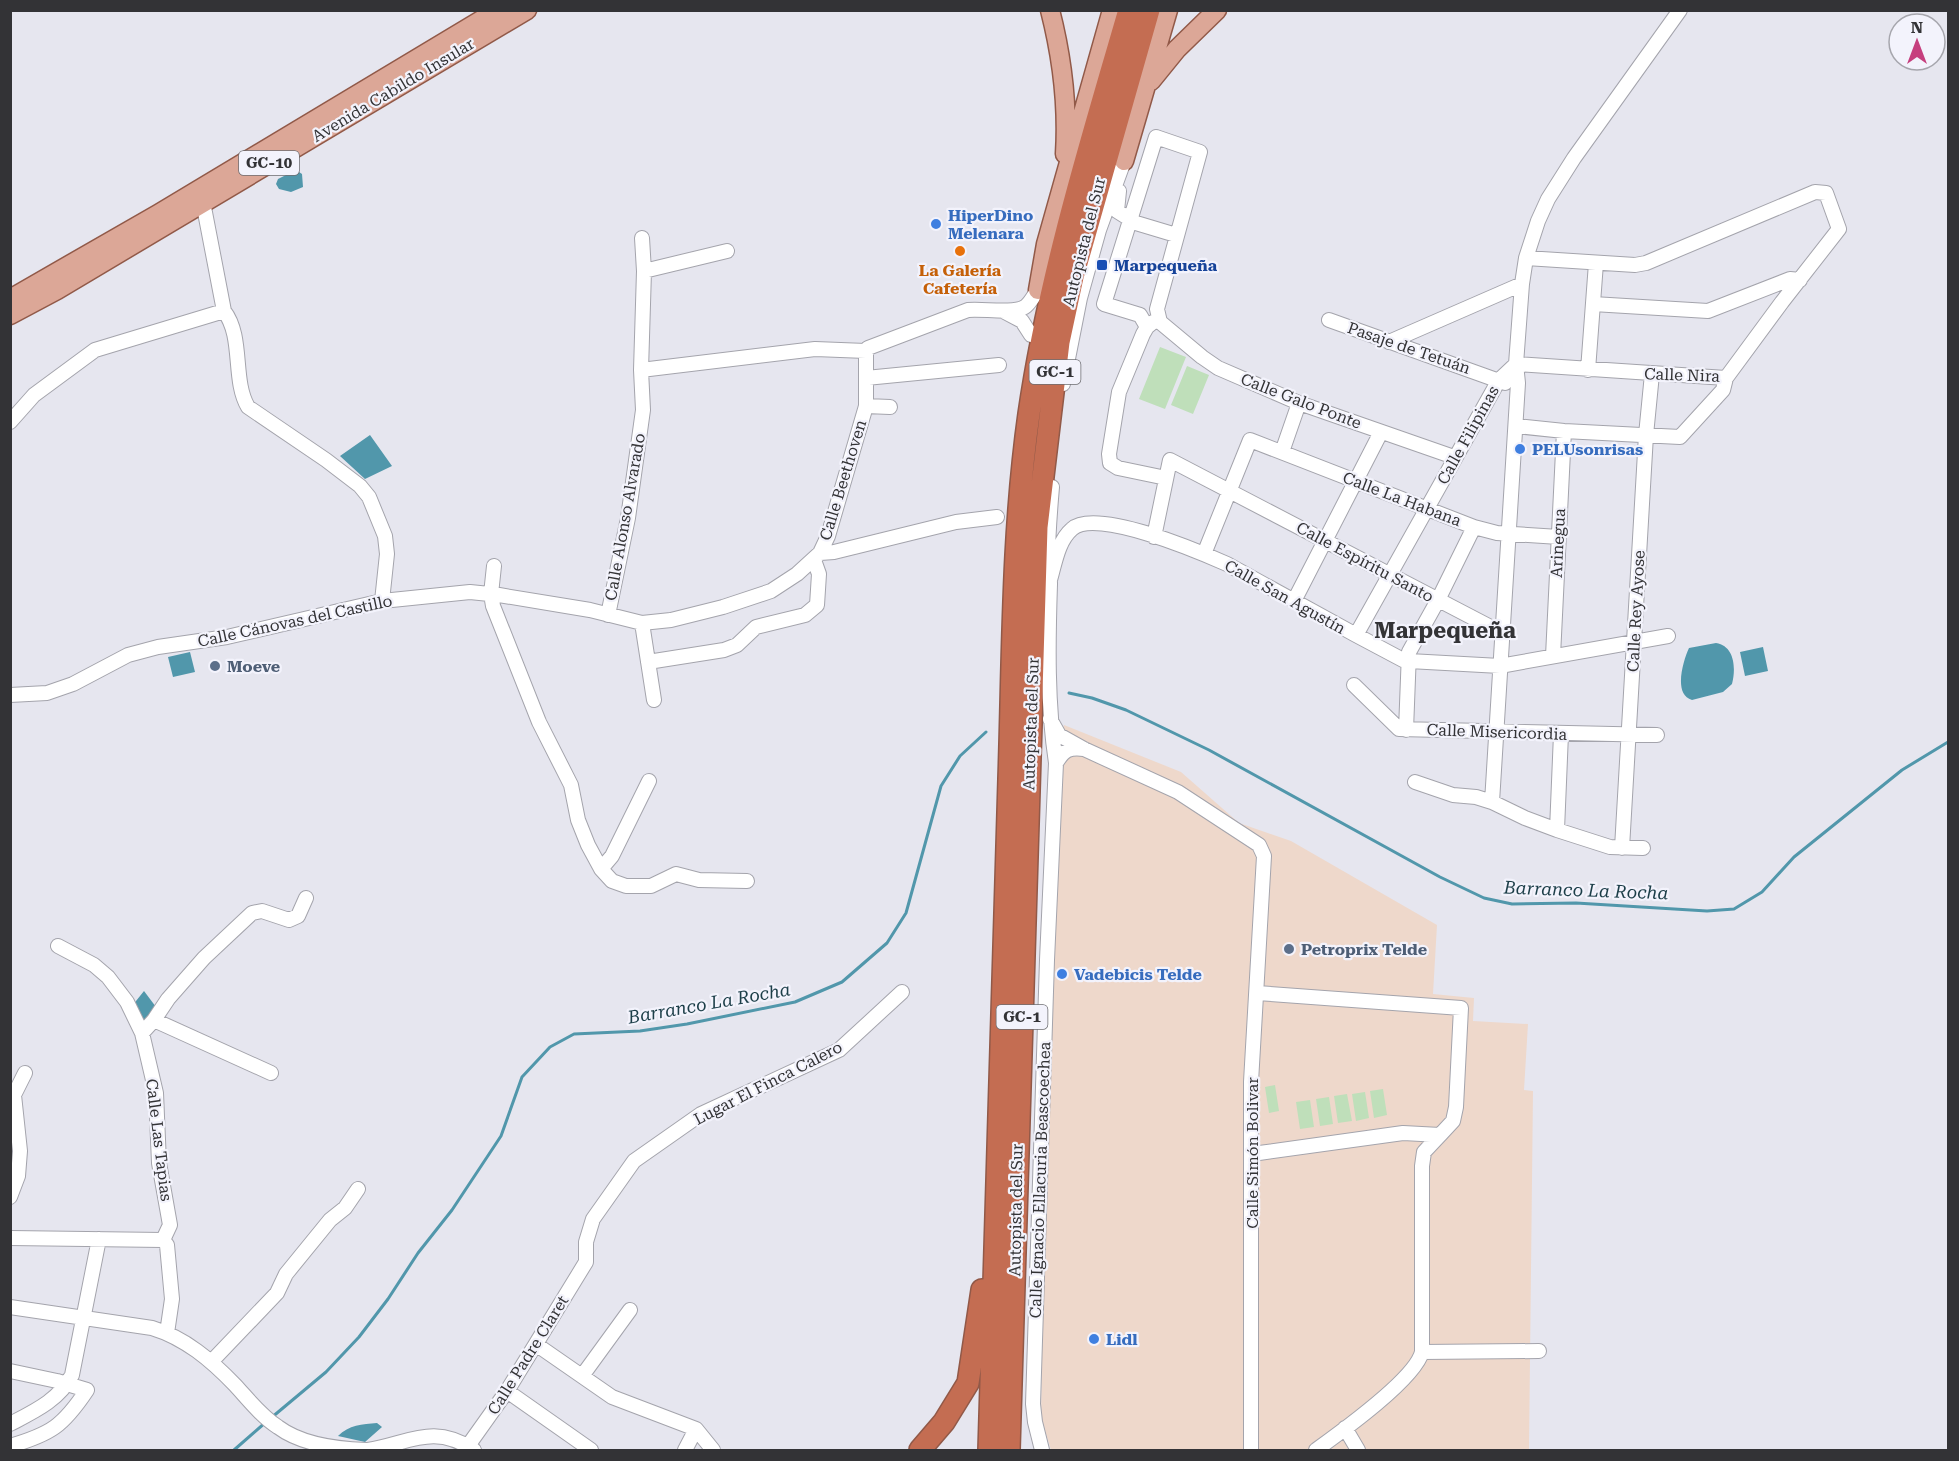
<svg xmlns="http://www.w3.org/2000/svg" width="1959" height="1461" viewBox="0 0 1959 1461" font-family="'Roboto Serif',serif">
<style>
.industrial{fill:#eed8cb}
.green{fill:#bfdfba}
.water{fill:#5197ab}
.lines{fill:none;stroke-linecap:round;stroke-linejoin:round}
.stream{stroke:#5197ab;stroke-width:3}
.minor-casing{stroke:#a4a4ac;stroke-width:16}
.major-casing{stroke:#915948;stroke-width:21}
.highway-casing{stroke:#915948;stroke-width:24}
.minor{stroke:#fff;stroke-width:14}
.major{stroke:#dca797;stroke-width:18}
.highway{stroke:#c46d52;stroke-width:21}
.shop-dot{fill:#3f7fe0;stroke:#f3f3fc;stroke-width:2}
.food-dot{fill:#e8710a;stroke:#f3f3fc;stroke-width:2}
.transit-dot{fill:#1a4fb4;stroke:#f3f3fc;stroke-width:2}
.service-dot{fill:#5c6f8a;stroke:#f3f3fc;stroke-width:2}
.labels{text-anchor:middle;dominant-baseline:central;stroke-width:4.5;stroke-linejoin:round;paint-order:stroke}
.shield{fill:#f3f3fc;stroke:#6d6d71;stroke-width:1.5}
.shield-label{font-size:15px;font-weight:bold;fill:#333336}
.street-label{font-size:16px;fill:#333336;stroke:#f3f3fc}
.shop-label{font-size:16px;font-weight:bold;fill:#366cbe;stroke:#f3f3fc;text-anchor:start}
.transit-label{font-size:16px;font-weight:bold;fill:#164399;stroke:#f3f3fc;text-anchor:start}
.food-label{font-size:16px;font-weight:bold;fill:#c56008;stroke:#f3f3fc}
.service-label{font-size:16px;font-weight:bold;fill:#4e5e75;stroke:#f3f3fc;text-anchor:start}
.water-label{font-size:18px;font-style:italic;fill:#1c3e48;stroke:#f3f3fc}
.district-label{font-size:22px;font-weight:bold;fill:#333336;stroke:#f3f3fc}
</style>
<rect width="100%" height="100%" fill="#e6e6ef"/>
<path class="industrial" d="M1064,725L1181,772L1239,823L1291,841L1437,925L1433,994L1474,998L1473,1021L1528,1024L1524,1090L1533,1091L1529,1450H1051L1041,1418L1045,1095L1053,761Z"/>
<path class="green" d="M1160,347L1186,357L1165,409L1139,399Z
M1187,366L1209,375L1193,414L1171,405Z
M1275,1085L1279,1111L1269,1113L1265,1087Z
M1383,1089L1387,1115L1374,1118L1370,1091Z
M1365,1092L1369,1118L1356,1121L1352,1094Z
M1347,1094L1352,1121L1338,1123L1334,1096Z
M1329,1097L1333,1124L1320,1126L1316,1099Z
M1310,1100L1314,1127L1300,1129L1296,1102Z"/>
<path class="water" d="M296,170L302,174L303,187L291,192L279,189L276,184L278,179Z
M370,435L392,466L365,479L340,456Z
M1716,643C1735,646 1736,669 1732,684L1723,692L1692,700C1673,695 1683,661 1689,648Z
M1763,647L1768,671L1745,676L1740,652Z
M190,652L195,672L173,677L168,657Z
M144,991L156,1007L144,1025L132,1006Z
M377,1423L382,1427L365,1442L338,1436C349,1425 362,1424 377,1423Z"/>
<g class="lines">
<path class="stream" d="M1069,693L1092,698L1126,710L1209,750L1440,877L1484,898L1512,904L1576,903L1707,911L1734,909L1762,892L1794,857L1902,770L1948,742
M271,1418L326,1372L359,1337L388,1299L418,1253L452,1210L501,1136L522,1077L550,1047L574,1034L640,1031L687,1024L795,1002L842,982L887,943L906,913L941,786L960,756L986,732
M234,1450L266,1422"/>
<g class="minor-casing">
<path id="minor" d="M1119,191L1117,211L1136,223L1176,235
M203,202L224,311C244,337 232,380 248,407L326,460L360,486L369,497L385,536L387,554L382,601
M644,271L727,251
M1593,304L1708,311L1790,279L1800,280
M1003,311L1022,321L1031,335
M1329,320L1505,383
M1153,322L1147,327L1143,334L1119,392L1109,454L1110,463L1118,468L1166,478
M1147,327L1140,315L1104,304L1156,137L1200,152L1157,309L1160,322L1202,357L1218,368L1299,403L1454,457
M1389,342L1522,284
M1516,364L1726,378
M641,370L815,349L866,351L868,348L968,310C982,308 1016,315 1026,306C1031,302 1034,295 1038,290
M1588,370L1596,263
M866,378L999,365
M1063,384L1080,298L1099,230L1124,161
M866,406L890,407
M10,422L34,395L95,350L224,311
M1516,426L1564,431L1680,437L1723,390L1726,378L1782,302L1839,229L1826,193L1815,192L1646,263L1635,265L1526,258
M1282,452L1299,403
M1052,487C1050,510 1048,533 1048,556C1048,565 1050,574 1050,584C1048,644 1047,703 1056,763
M1154,537L1170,460L1502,633
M820,553L828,536L866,406V351
M1204,554L1250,440L1474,527L1497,533L1559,537
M494,566L491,594L493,606L539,722L571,785L578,820L588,845L601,869L612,881L626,886H651L676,874L699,880L747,881
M1050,580C1055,563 1058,541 1072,529C1095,507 1200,552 1227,564L1356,635L1403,660L1409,661L1500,666L1668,636
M1294,601L1381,432
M608,615L628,518L643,410L641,370L644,271L642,238
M642,623L654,700
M1356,635L1499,380L1516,364
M1553,656L1564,431
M648,662L724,650L737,645L756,627L805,615L817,605L819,574L814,560
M1354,685L1399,729L1657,735
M10,695L47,693L73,684L128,655L158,647L227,637L382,601L470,592L499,595L590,610L642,623L671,620L723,607L771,591L797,574L820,553L834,552L956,522L997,517
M1050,719L1059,735L1084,749L1178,792L1259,845L1264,856L1251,1082V1450
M1406,730L1409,652L1438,600L1474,527
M1415,782L1453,795L1476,797L1492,802L1525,818L1557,830L1610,847L1643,848
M1492,802L1518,383L1516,364L1522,284L1526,258L1538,221L1548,199L1574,158L1680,10
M1557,830L1561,734
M1622,848L1646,435L1652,374
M601,869L612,856L649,781
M58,946L94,965L108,977L127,1002L142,1033L156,1093L159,1163L170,1225L163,1240L167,1245L172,1299L167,1333
M154,1020L271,1073
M142,1033L154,1020L168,999L204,958L252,913L262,911L289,920L298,916L306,898
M1252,1154L1403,1133L1440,1135L1453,1121L1456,1107L1461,1008L1257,993
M10,1197L18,1176L20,1151L14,1095L25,1073
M10,1238L163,1240
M10,1307L152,1328C185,1338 211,1360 235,1385C248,1399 261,1416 278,1427C302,1445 337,1449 366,1450
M537,1345L612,1397L696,1429L713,1450
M1422,1352L1539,1351
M212,1361L277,1293L286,1274L330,1220L345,1208L358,1189
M10,1371L57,1381L87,1390C63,1426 51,1434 10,1446
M582,1376L630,1310
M507,1391L591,1450
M10,1424C35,1411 59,1400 72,1375L99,1239
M1345,1428L1358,1450
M368,1450C410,1443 433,1423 474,1450
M465,1450L507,1391L586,1262V1242L593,1219L634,1161L701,1114L839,1050L902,992
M685,1450L696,1429
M1042,1450L1035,1422L1033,1404L1047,960L1056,763C1064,750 1069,747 1084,749
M1316,1450C1341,1432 1415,1379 1422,1352V1166L1424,1152L1440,1135"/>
</g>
<g class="major-casing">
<path id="major" d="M1050,10C1062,57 1068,106 1065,154
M1151,81L1177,49L1217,10
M1124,161L1168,10
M1038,290L1046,244L1112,10
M10,299L158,214L498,10
M10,315L57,290L527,10"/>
</g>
<g class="highway-casing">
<path id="highway" d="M920,1450L944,1422L968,1383L982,1290
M989,1450C997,1227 1001,1003 1009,779C1013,657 1012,535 1029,414C1049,276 1090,144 1129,10
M1009,1450L1037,527L1059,342L1073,277L1149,10"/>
</g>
<use href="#minor" class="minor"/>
<use href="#major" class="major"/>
<use href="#highway" class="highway"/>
</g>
<g class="shop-dot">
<circle cx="936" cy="224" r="6"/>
<circle cx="1520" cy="449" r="6"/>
<circle cx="1062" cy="974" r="6"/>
<circle cx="1094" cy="1339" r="6"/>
</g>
<circle class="food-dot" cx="960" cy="251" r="6"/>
<rect class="transit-dot" x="1096" y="259" width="12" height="12" rx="3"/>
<g class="service-dot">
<circle cx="215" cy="666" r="6"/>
<circle cx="1289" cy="949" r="6"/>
</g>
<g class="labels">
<g class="shield">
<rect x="239" y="151" width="60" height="24" rx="4.5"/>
<rect x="1029.5" y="360" width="51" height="24" rx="4.5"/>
<rect x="996.5" y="1005" width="51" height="24" rx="4.5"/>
</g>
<g class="shield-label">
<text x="269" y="163">GC-10</text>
<text x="1055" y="372">GC-1</text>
<text x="1022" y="1017">GC-1</text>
</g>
<g class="street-label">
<text transform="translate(393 90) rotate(-31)">Avenida Cabildo Insular</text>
<text transform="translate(1084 242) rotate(-76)">Autopista del Sur</text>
<text transform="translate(1409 348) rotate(19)">Pasaje de Tetuán</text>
<text transform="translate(1682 375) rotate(2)">Calle Nira</text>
<text transform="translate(1301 401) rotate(21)">Calle Galo Ponte</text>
<text transform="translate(1468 435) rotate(-61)">Calle Filipinas</text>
<text transform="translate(843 480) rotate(-73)">Calle Beethoven</text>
<text transform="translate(1402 499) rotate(21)">Calle La Habana</text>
<text transform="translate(625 517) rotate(-80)">Calle Alonso Alvarado</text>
<text transform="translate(1558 543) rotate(-87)">Arinegua</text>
<text transform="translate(1365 562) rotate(28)">Calle Espíritu Santo</text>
<text transform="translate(1285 597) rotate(29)">Calle San Agustín</text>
<text transform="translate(1636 611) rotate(-87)">Calle Rey Ayose</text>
<text transform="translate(295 621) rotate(-12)">Calle Cánovas del Castillo</text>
<text transform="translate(1031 724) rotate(-88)">Autopista del Sur</text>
<text transform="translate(1497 732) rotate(2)">Calle Misericordia</text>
<text transform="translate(768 1083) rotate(-27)">Lugar El Finca Calero</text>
<text transform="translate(159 1140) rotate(83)">Calle Las Tapias</text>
<text transform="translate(1252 1153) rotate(-90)">Calle Simón Bolivar</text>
<text transform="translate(1040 1180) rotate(-88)">Calle Ignacio Ellacuria Beascoechea</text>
<text transform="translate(1016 1210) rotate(-89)">Autopista del Sur</text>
<text transform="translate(528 1355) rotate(-58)">Calle Padre Claret</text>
</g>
<g class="shop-label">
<text x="948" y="215">HiperDino<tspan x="948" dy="18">Melenara</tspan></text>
<text x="1532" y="449">PELUsonrisas</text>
<text x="1074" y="974">Vadebicis Telde</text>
<text x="1106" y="1339">Lidl</text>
</g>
<g class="transit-label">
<text x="1114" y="265">Marpequeña</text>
</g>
<g class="food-label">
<text x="960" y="270">La Galería<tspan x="960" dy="18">Cafetería</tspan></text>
</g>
<g class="service-label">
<text x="227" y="666">Moeve</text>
<text x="1301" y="949">Petroprix Telde</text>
</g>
<g class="water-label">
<text transform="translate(1586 890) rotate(2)">Barranco La Rocha</text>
<text transform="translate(709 1003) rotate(-10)">Barranco La Rocha</text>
</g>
<g class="district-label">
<text x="1445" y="630">Marpequeña</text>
</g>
</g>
<rect width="1959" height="1461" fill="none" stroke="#333336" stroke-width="24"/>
<g transform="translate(1917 42)"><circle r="28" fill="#f3f3fc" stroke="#a6a6ad" stroke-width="1.5"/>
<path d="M0-4.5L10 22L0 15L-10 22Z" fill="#c63f7e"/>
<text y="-9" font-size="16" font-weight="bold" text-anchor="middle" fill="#333336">N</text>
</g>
</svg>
